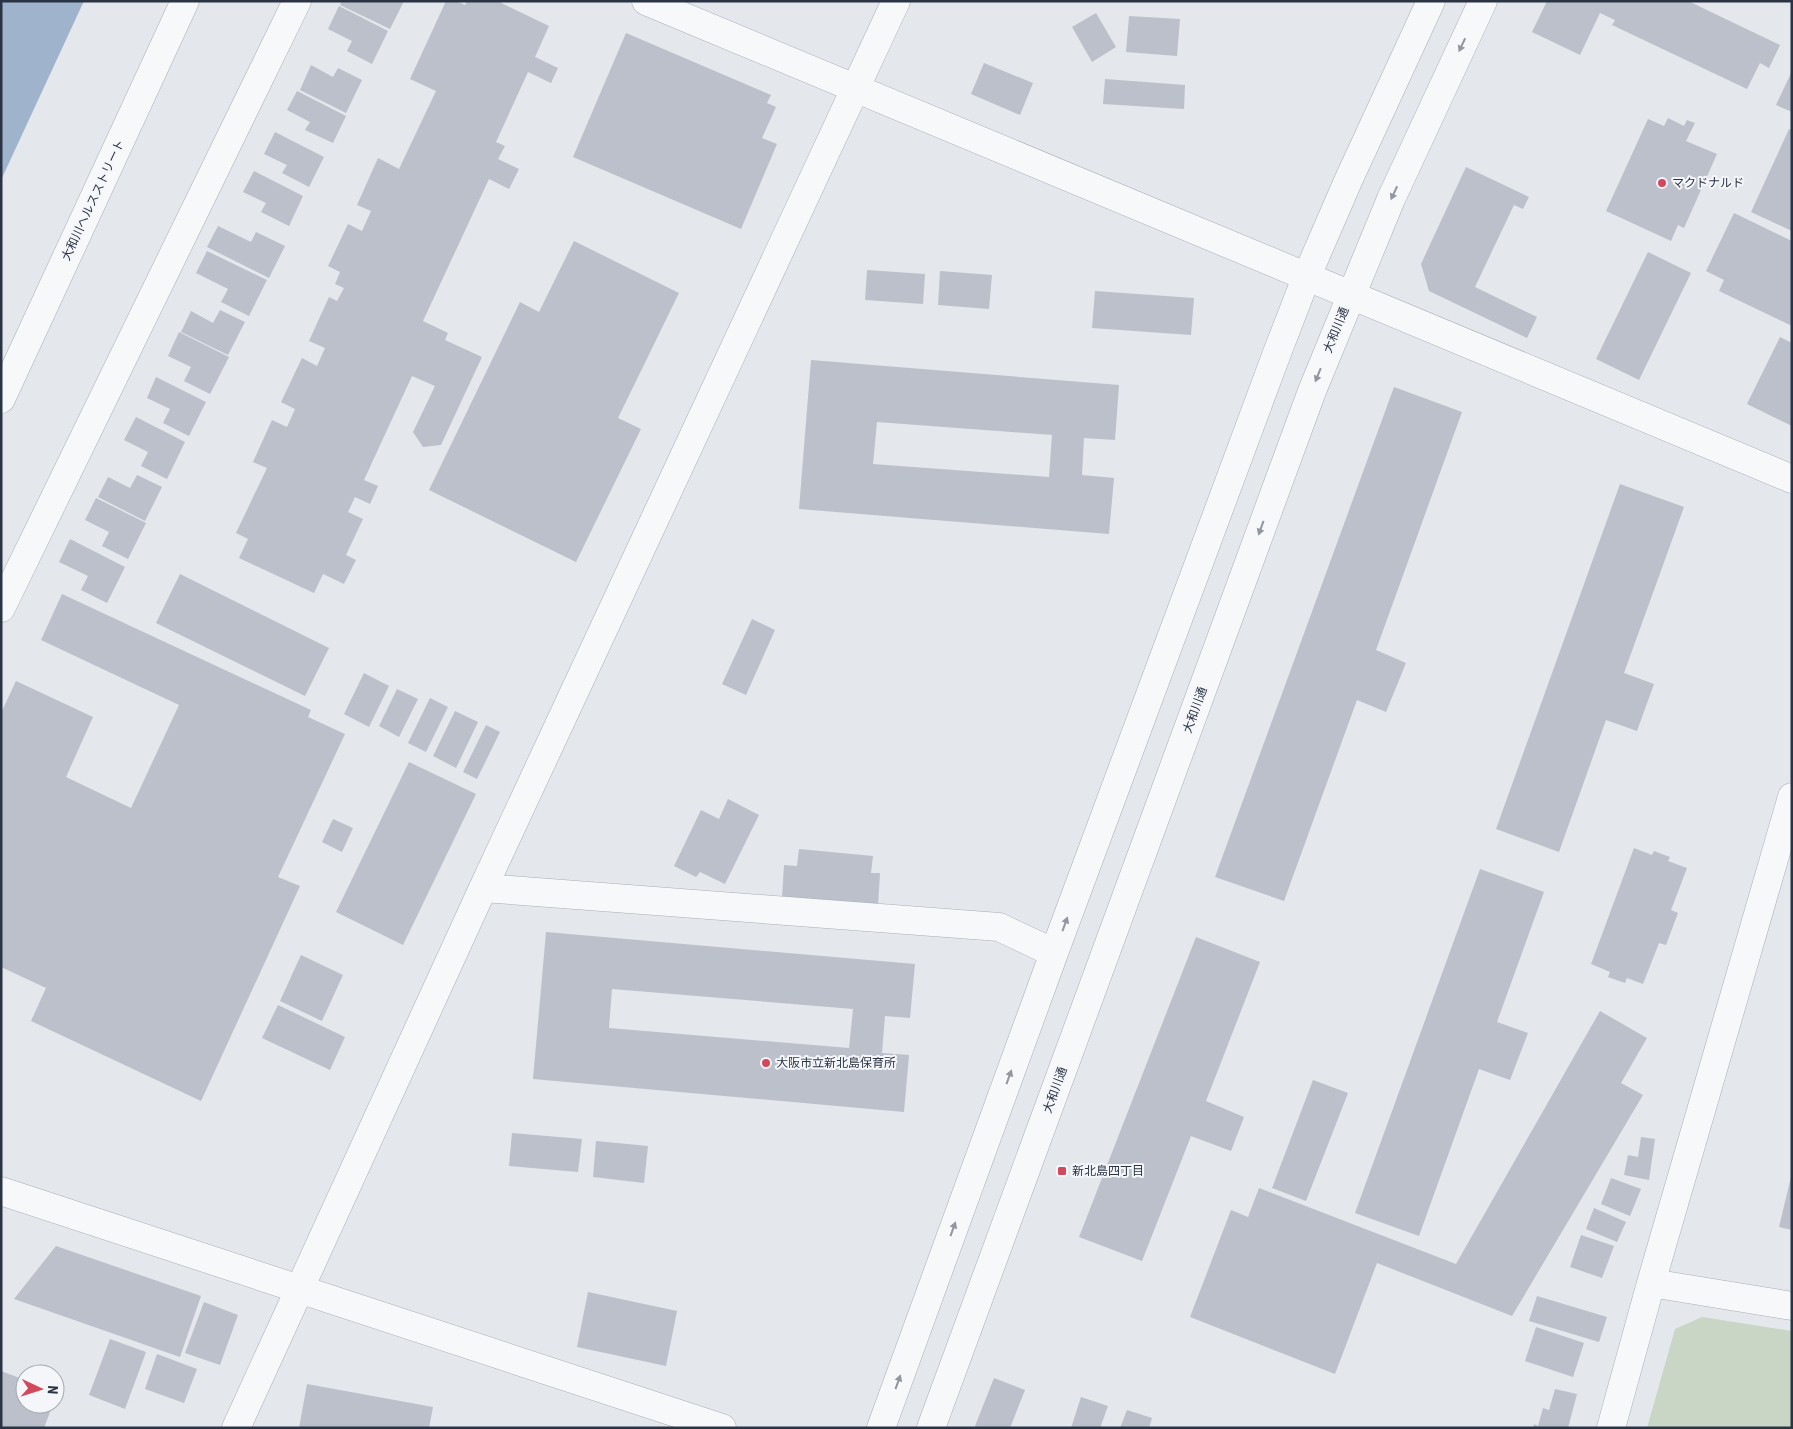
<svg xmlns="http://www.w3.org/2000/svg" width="1793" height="1429" viewBox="0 0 1793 1429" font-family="'Roboto Condensed','Noto Sans JP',sans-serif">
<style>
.green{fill:#c9d6c5}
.water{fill:#9fb4cc}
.building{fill:#bbc0ca;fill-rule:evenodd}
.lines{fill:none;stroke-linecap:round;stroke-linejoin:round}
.minor-casing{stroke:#a9aeb7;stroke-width:29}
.minor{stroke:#f7f8fa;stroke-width:28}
.oneway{fill:#9196a0}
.poi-dot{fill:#d1495b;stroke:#f4f6f9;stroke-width:2}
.labels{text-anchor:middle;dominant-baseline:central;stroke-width:4;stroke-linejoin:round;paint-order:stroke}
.poi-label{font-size:12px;fill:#2b3445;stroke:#f4f6f9;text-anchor:start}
.street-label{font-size:12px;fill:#2b3445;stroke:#f4f6f9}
</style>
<rect width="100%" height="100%" fill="#e4e7ec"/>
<path class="green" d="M1702,1317L1792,1331V1428H1647L1675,1329Z"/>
<path class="water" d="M1,1H84L1,180Z"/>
<path class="building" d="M342,1H404L390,29L340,5Z
M446,1H456L465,5L467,1H497L549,26L535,57L558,68L551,83L528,72L496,142L505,146L498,159L519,169L509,189L489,179L423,321L448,333L445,340L482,357L441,445L423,447L413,432L435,386L412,376L364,480L378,486L370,504L355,497L348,512L363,519L346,555L356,560L344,584L323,574L314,593L239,558L248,539L236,533L267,468L253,462L272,420L287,427L295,409L281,402L302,358L317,366L325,348L309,341L329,297L337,301L344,288L335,284L340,272L328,266L348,224L362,231L371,211L357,205L378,158L399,169L436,91L410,79Z
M1547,1H1688L1780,45L1769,68L1760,63L1747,89L1612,25L1615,20L1600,13L1580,55L1532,32Z
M339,6L388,31L372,64L347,51L352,41L328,29Z
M1096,13L1116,47L1092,62L1072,27Z
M1129,16L1180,19L1177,56L1126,52Z
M626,33L771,95L767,103L776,107L762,138L777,144L741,229L573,157Z
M984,63L1033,83L1020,115L971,94Z
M311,65L333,77L338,68L362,80L346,113L300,90Z
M1792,71V112L1776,105Z
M1105,79L1185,85L1184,109L1103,104Z
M297,91L346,116L333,143L305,130L310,122L287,110Z
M1668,118L1684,126L1687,120L1695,123L1686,141L1717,154L1684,228L1678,225L1671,241L1606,211L1648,119L1664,126Z
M1789,129L1792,130V231L1751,212Z
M275,132L324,157L309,187L282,173L287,165L264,154Z
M1466,167L1529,197L1523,209L1514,205L1475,287L1537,317L1527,338L1429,291L1421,264Z
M254,171L303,196L289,226L261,212L266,203L243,192Z
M1734,213L1792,241V326L1719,291L1724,280L1706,271Z
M218,226L251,242L256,232L285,246L269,278L207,247Z
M574,241L679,293L618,418L641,429L576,562L429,490L520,302L539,312Z
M207,251L267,280L249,316L221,302L228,289L196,273Z
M1648,252L1691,273L1639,380L1596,359Z
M867,270L925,274L923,304L865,300Z
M940,271L992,275L989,309L938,305Z
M1095,291L1194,298L1191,335L1092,328Z
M220,310L245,322L228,355L181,332L191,311L213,323Z
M179,332L229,357L210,394L184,381L191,367L168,356Z
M1780,337L1792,343V426L1747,404Z
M811,360L1119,385L1115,440L1084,438L1082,475L1114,478L1109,534L799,509ZM877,422L1052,435L1049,477L873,464Z
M156,377L206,402L189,436L163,423L170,409L147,398Z
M1394,387L1462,412L1376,650L1406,663L1386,712L1357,700L1284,901L1215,877Z
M136,417L185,442L167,479L141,466L148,452L124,440Z
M137,475L162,487L145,521L98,497L108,477L130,488Z
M1620,484L1684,507L1624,673L1654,684L1637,731L1606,720L1559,852L1496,829Z
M96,498L146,523L128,559L102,546L109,532L85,520Z
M70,539L125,567L107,603L81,590L88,576L59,562Z
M180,574L329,648L305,696L156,623Z
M62,594L311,710L308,717L345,734L278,877L300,886L201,1101L31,1021L46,988L1,967V713L16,681L93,717L66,777L131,808L179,705L41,640Z
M752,619L775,630L746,695L722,684Z
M364,673L389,686L369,727L344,714Z
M397,689L418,699L399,737L379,726Z
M430,698L448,707L426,752L408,743Z
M455,711L478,722L456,768L433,756Z
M486,725L500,732L477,779L463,772Z
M409,762L476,794L403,945L336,912Z
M728,799L759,815L725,884L700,872L696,877L674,866L701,810L719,819Z
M333,819L353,828L342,852L322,842Z
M1634,848L1652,855L1654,851L1670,857L1668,861L1687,868L1671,910L1678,913L1666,945L1659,943L1643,984L1627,978L1625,983L1608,977L1610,972L1591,964Z
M799,849L873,856L871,873H880L878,905L782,897L784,865L797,866Z
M1480,869L1544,892L1497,1022L1528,1033L1510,1080L1479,1069L1419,1236L1355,1213Z
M546,932L915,964L910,1018L885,1016L882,1053L909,1055L904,1112L533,1079ZM612,989L853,1009L849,1048L609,1028Z
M1196,937L1260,962L1206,1101L1244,1117L1231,1151L1191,1136L1142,1261L1079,1237Z
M301,955L343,975L322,1021L280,1001Z
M278,1005L345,1037L330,1070L262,1038Z
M1600,1011L1647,1038L1621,1083L1643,1095L1512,1316L1377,1263L1335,1374L1190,1317L1231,1210L1248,1217L1259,1188L1456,1264Z
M1313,1080L1348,1093L1306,1201L1272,1188Z
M512,1133L582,1139L578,1172L509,1166Z
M1641,1137L1655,1139L1649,1180L1624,1175L1628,1155L1638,1157Z
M596,1141L648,1146L644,1183L593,1177Z
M1791,1177H1792V1230L1779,1227Z
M1611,1178L1641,1189L1630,1216L1601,1204Z
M1594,1208L1626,1222L1617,1242L1586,1229Z
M1581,1235L1614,1246L1602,1278L1570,1267Z
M56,1246L201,1296L180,1357L14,1299Z
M588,1292L677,1311L666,1366L577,1347Z
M1537,1296L1607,1317L1599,1342L1529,1321Z
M204,1302L238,1315L220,1365L185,1353Z
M1536,1327L1584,1343L1573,1377L1525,1361Z
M110,1339L146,1352L125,1409L89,1395Z
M157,1354L197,1369L184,1403L145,1389Z
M1,1371L25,1380V1404H53L44,1428H1Z
M994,1378L1025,1390L1010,1428H978L975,1426Z
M307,1384L433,1407L429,1428H299Z
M1555,1389L1577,1394L1568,1428H1533L1534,1424L1538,1426L1543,1408L1549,1410Z
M1081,1397L1108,1406L1100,1428H1071Z
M1127,1410L1152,1418L1149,1428H1120Z"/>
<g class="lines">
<g class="minor-casing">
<path id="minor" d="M646,1L1792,479
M1,399L185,1
M1,608L297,1
M483,888L999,927L1054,953
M1,1191L722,1428
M1651,1283L1792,1306
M236,1428L483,888L896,1
M881,1428L1054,953L1277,353L1306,278L1348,181L1431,1
M931,1428L1312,391L1391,199L1483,1
M1611,1428L1651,1283L1792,797"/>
</g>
<use href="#minor" class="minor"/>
</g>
<defs><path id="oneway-solid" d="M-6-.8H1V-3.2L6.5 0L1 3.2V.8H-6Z" transform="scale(1.25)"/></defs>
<g class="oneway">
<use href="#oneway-solid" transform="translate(1462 45) rotate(115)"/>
<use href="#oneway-solid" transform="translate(1394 193) rotate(115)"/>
<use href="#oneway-solid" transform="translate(1318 375) rotate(112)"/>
<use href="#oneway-solid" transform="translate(1261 528) rotate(110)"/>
<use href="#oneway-solid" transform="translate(1065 924) rotate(-70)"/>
<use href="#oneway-solid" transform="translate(1009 1077) rotate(-70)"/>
<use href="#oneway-solid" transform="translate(953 1229) rotate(-70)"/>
<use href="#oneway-solid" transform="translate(898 1382) rotate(-70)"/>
</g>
<g class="poi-dot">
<circle cx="1662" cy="183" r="5"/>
<circle cx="766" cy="1063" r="5"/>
<rect x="1057" y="1166" width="10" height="10" rx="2.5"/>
</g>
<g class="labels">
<g class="poi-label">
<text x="1672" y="183">マクドナルド</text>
<text x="776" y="1063">大阪市立新北島保育所</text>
<text x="1072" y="1171">新北島四丁目</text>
</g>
<g class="street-label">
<text transform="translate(93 200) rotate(-65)">大和川ヘルスストリート</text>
<text transform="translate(1336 330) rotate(-68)">大和川通</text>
<text transform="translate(1195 710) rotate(-70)">大和川通</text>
<text transform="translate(1055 1090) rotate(-70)">大和川通</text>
</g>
</g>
<rect width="1793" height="1429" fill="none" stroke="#2b3445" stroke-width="5"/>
<g transform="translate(40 1389) rotate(94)"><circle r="24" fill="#f4f6f9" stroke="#a4a8b1"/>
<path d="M0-4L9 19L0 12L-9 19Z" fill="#d1495b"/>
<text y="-8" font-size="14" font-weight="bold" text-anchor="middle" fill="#2b3445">N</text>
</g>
</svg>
